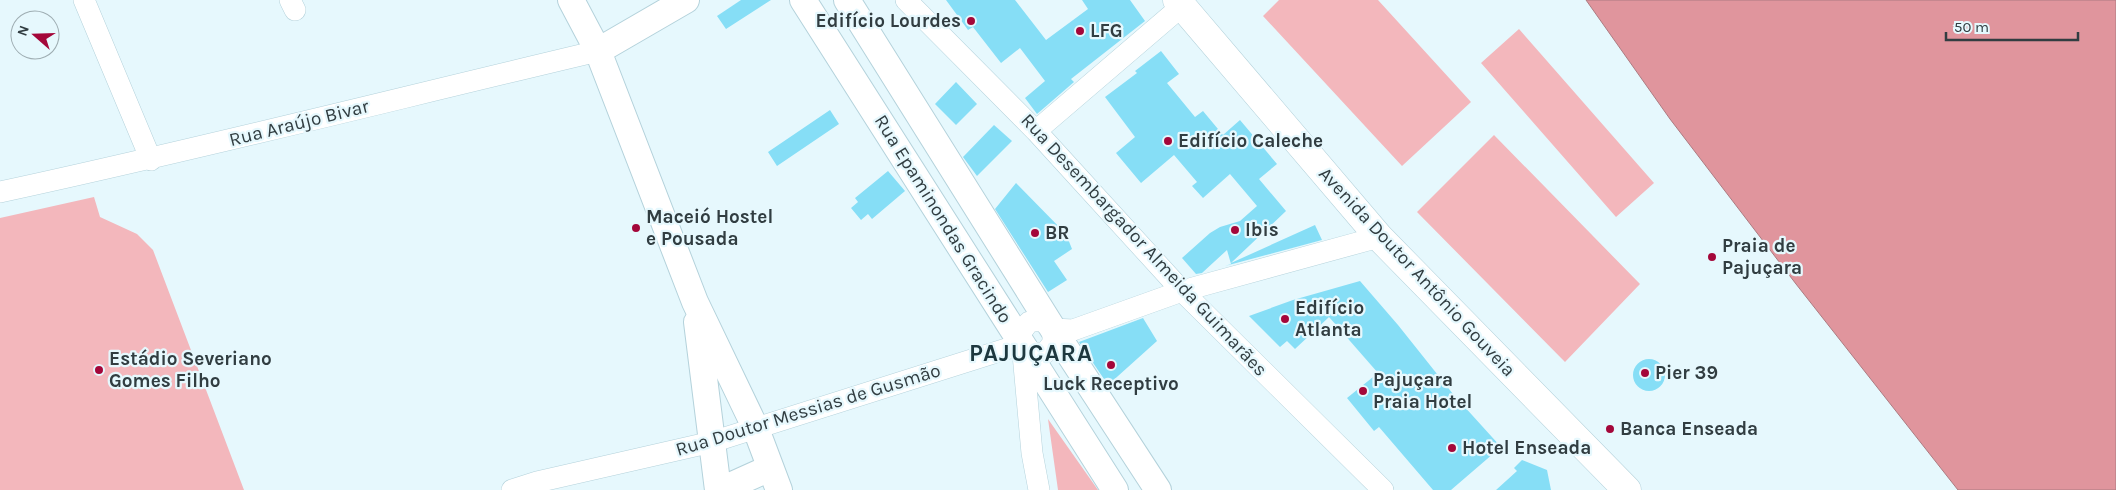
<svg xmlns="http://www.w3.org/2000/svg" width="2116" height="490" viewBox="0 0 2116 490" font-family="Karla,sans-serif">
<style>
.green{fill:#f3b7bc}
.water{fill:#e0959d;stroke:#ac7b81}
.building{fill:#86def6}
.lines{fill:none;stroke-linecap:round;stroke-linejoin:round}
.minor-casing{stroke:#b4d2db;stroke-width:22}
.tertiary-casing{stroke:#b4d2db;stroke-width:28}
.primary-casing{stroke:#b4d2db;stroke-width:29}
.minor{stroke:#fff;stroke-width:21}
.tertiary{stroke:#fff;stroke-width:26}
.primary{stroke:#fff;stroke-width:28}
.poi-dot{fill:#a4073a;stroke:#e6f8fd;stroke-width:2}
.labels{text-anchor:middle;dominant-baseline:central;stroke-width:4.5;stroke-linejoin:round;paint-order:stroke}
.poi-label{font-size:19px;font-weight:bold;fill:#313d41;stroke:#e6f8fd;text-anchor:start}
.street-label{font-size:19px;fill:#313d41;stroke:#e6f8fd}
.district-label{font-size:24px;font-weight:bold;letter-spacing:1px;fill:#1e383f;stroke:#e6f8fd}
</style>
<rect width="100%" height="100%" fill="#e6f8fd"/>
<path class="green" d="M1279,0H1378L1471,102L1402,166L1263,16Z
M1519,29L1654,183L1616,217L1481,63Z
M1494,135L1640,284L1565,362L1417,212Z
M94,197L100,217L137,234L153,250L244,490H0V218Z
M1048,419L1098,490H1058Z"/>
<path class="water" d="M1586,0H2116V490H1958L1796,284L1670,119Z"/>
<path class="building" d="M741,0H771L726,29L717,16Z
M946,0H1015L1046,40L1088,9L1082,0H1130L1145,21L1071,79L1074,82L1037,114L1025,98L1045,81L1020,48L1001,63L973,27L968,30Z
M1161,51L1179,74L1167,83L1195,117L1203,111L1223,135L1240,120L1277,164L1259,179L1286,211L1231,263L1315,225L1322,240L1225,266L1231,264L1227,250L1202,273L1196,274L1182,258L1210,233L1220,227L1240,221L1257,206L1230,174L1203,198L1192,186L1197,182L1174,155L1141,183L1116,153L1135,137L1105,97L1137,73L1135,71Z
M956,82L977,104L956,125L935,104Z
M830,110L839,124L777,166L768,152Z
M994,125L1012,141L977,176L963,157Z
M888,171L905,191L872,219L868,214L861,220L851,208L858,202L855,198Z
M1016,183L1066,234L1072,249L1054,261L1067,280L1048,292L995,209Z
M1360,281L1398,325L1453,394L1501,447L1451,490H1433L1379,427L1374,431L1347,398L1378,373L1329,317L1295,349L1287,341L1280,347L1249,316L1293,300Z
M1143,318L1157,341L1108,385L1079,342Z
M1633 375a16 16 0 1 1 32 0a16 16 0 1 1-32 0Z
M1522,460L1547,470L1551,490H1496L1517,471L1514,468Z"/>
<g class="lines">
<g class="minor-casing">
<path id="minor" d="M84,0L151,160
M290,0L295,10
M906,0L1036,131L1182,291L1383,490
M1036,131L1182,6
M0,192C200,149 399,98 598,51
M1022,344L1033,353H1045L1053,343V329L1073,330L1182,291L1379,237
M512,490L537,482L712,442L1022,344
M1039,490L1032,453L1021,332L1029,322L1041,320L1053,329"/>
</g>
<g class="tertiary-casing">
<path id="tertiary" d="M571,0L598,51L695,302L756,429L779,490
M803,0L1115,490
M847,0L1053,329L1158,490
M598,51L686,0
M697,322L718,490
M721,490L770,468"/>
</g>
<g class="primary-casing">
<path id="primary" d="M1177,0L1379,237L1627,490"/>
</g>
<use href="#minor" class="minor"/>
<use href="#tertiary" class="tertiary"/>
<use href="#primary" class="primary"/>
</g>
<g class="poi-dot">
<circle cx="971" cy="21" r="5"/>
<circle cx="1080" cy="31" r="5"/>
<circle cx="1168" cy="141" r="5"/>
<circle cx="636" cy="228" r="5"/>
<circle cx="1235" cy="230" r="5"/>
<circle cx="1035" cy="233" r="5"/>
<circle cx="1712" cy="257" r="5"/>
<circle cx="1285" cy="319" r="5"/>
<circle cx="1111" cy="365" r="5"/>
<circle cx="99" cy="370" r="5"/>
<circle cx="1645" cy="373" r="5"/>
<circle cx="1363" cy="391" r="5"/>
<circle cx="1610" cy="429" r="5"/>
<circle cx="1452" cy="448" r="5"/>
</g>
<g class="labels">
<g class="poi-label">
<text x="961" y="21" text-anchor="end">Edifício Lourdes</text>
<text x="1090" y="31">LFG</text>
<text x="1178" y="141">Edifício Caleche</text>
<text x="646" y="217">Maceió Hostel<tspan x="646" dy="22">e Pousada</tspan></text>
<text x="1245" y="230">Ibis</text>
<text x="1045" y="233">BR</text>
<text x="1722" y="246">Praia de<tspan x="1722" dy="22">Pajuçara</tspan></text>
<text x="1295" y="308">Edifício<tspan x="1295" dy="22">Atlanta</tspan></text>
<text x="109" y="359">Estádio Severiano<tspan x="109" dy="22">Gomes Filho</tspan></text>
<text x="1655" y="373">Pier 39</text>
<text x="1373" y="380">Pajuçara<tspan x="1373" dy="22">Praia Hotel</tspan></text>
<text x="1111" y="384" text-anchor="middle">Luck Receptivo</text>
<text x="1620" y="429">Banca Enseada</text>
<text x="1462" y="448">Hotel Enseada</text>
</g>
<g class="street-label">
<text transform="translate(299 123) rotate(-14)">Rua Araújo Bivar</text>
<text transform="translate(943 219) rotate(58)">Rua Epaminondas Gracindo</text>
<text transform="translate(1144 245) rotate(47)">Rua Desembargador Almeida Guimarães</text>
<text transform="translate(1417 272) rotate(47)">Avenida Doutor Antônio Gouveia</text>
<text transform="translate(808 410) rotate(-17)">Rua Doutor Messias de Gusmão</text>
</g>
<g class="district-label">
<text x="1031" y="353">PAJUÇARA</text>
</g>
</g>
<g transform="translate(35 35) rotate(290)"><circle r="24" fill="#e6f8fd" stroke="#9eadb2"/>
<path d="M0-4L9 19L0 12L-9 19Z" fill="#a4073a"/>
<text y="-8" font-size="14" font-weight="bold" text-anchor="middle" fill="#313d41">N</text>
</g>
<path d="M1946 32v8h132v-8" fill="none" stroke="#313d41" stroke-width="2.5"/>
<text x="1954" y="32" font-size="15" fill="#313d41" stroke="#e6f8fd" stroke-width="4" paint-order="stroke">50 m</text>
</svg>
